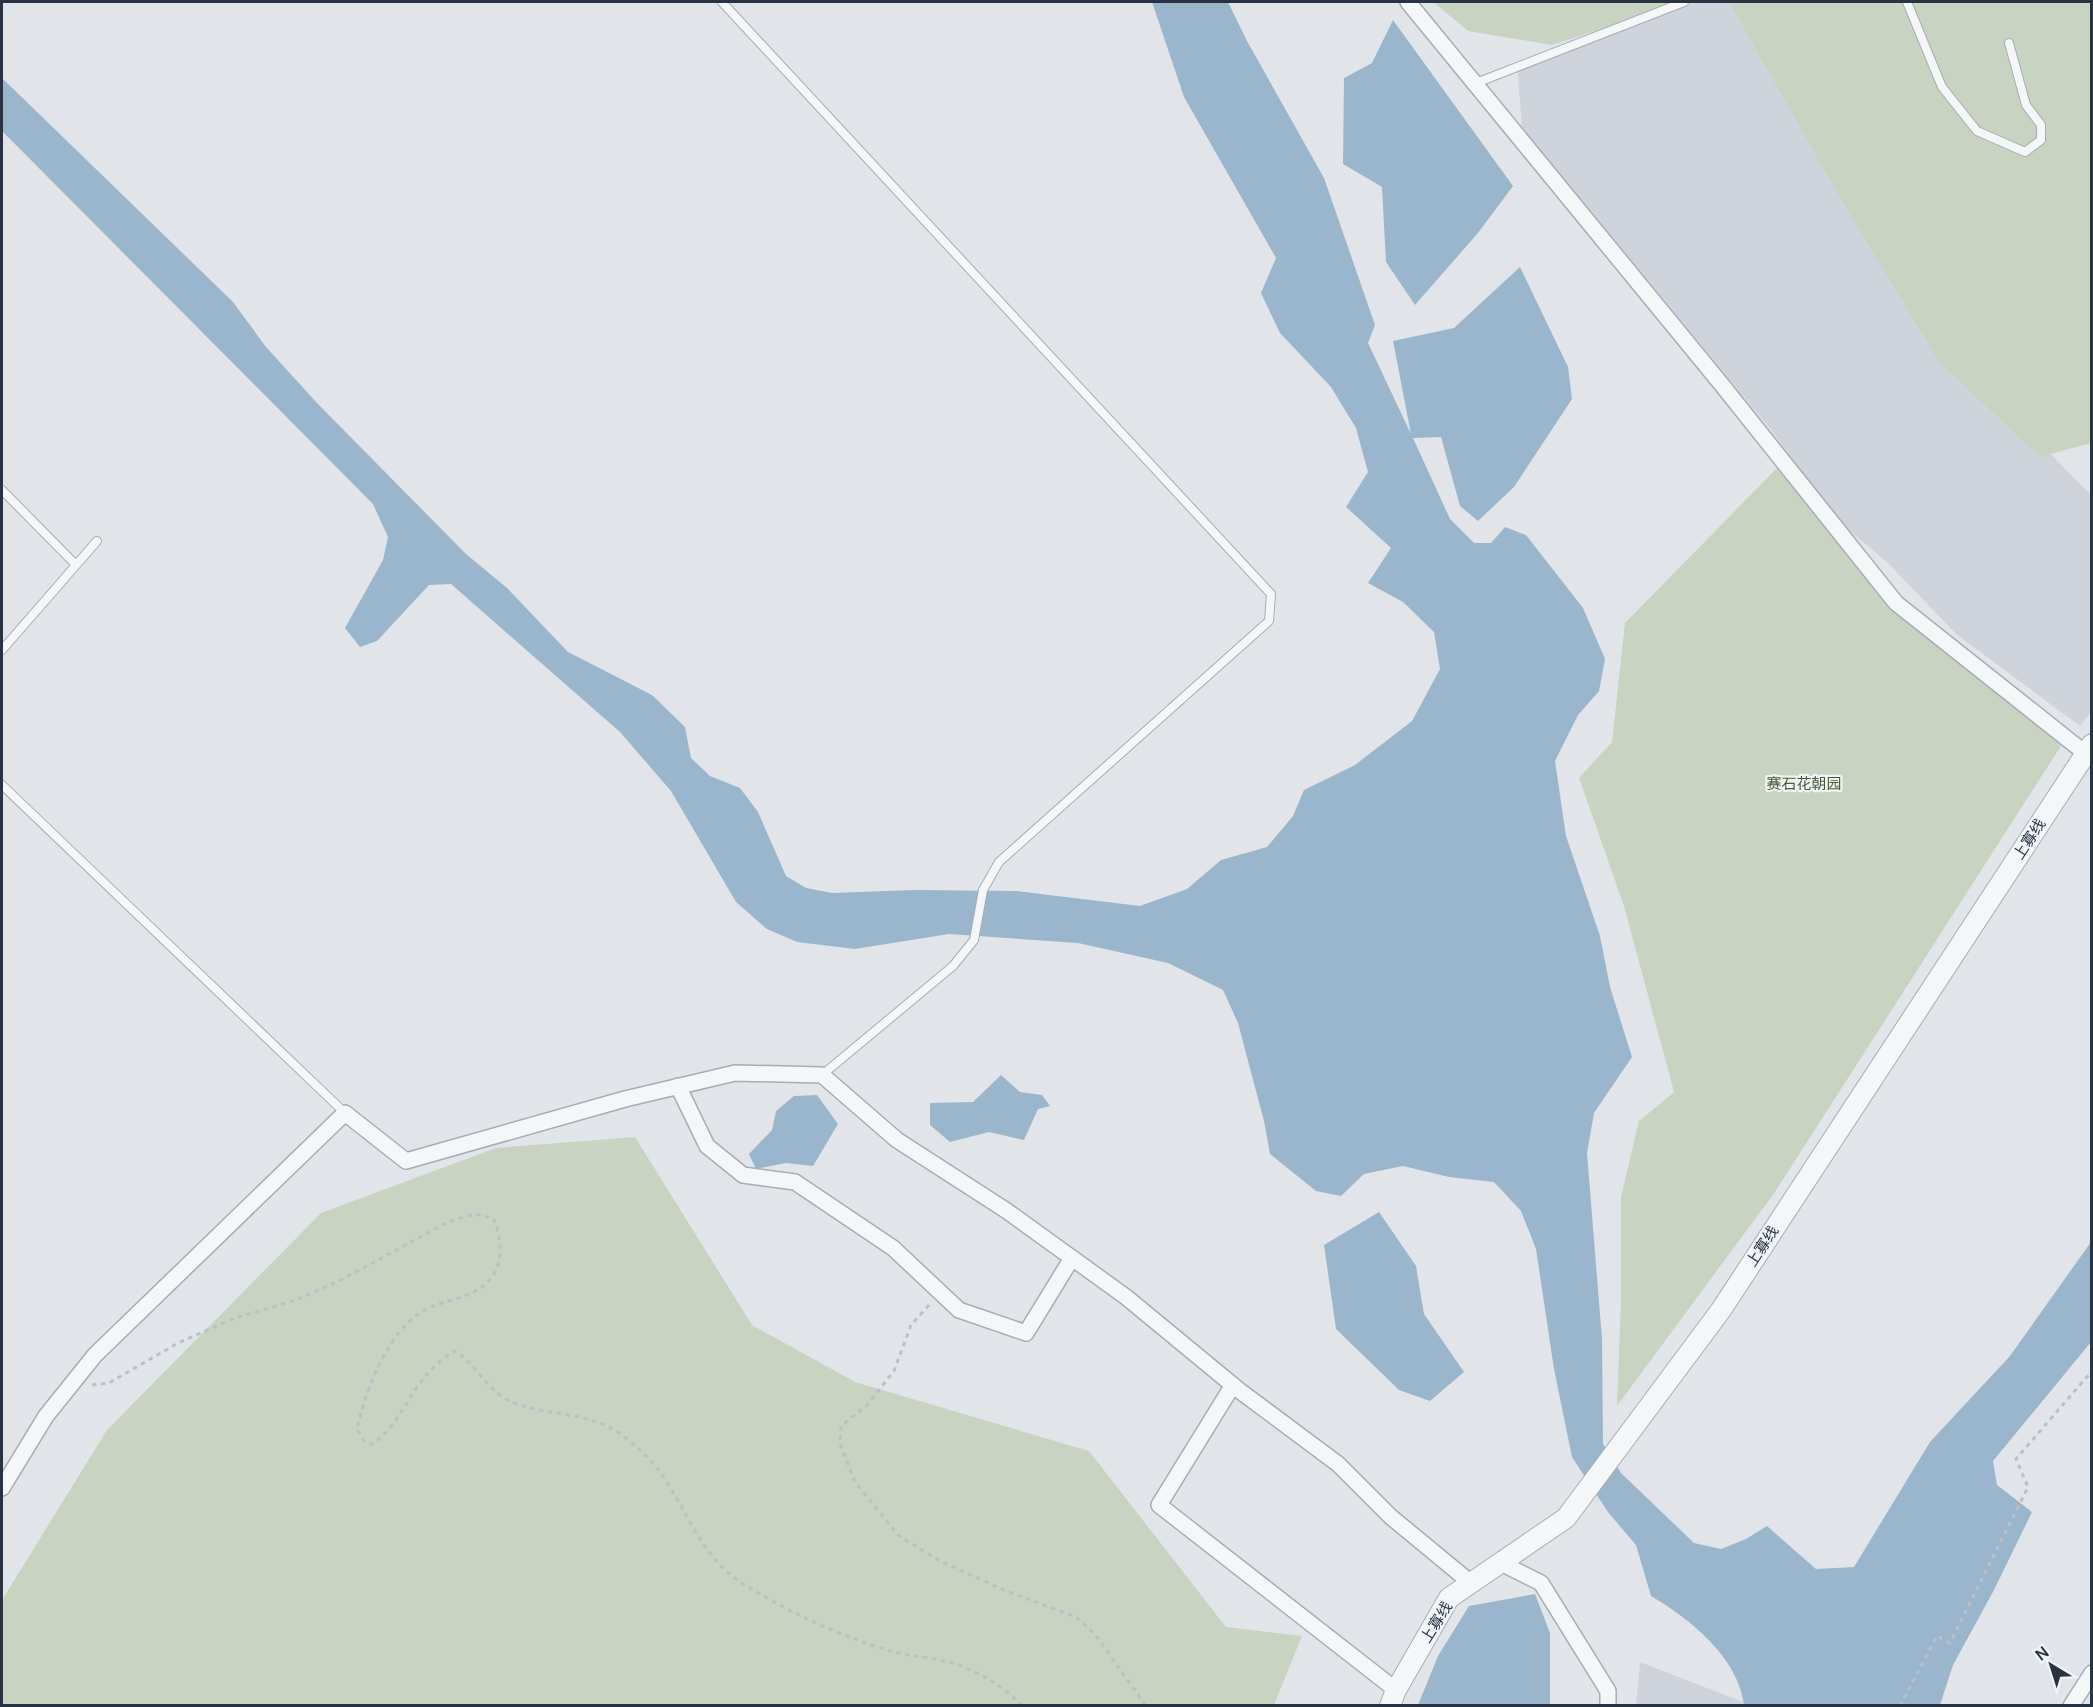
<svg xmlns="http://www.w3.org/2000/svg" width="2093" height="1707" viewBox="0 0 2093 1707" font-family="Manrope,'Noto Sans SC',sans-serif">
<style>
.built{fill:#cfd4dc}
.green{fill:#c8d4c1}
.water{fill:#9ab6cc}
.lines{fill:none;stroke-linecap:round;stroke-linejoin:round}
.service-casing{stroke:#a6acb5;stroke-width:10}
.minor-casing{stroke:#a6acb5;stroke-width:18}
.tertiary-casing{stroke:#a6acb5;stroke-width:22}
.path{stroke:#bbc0c5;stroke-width:3;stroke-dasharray:4.5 4.5;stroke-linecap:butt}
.service{stroke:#f4f6f8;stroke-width:8}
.minor{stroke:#f4f6f8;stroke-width:15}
.tertiary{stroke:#f4f6f8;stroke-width:20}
.labels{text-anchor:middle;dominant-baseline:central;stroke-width:4.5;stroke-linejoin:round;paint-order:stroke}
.park-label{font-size:15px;fill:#405f35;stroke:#f0f4f7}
.street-label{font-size:15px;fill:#283443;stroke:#f0f4f7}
</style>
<rect width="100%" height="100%" fill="#e1e5ea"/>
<path class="built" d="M1692,2H1821L2039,442L2091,495L2092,710L2080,726L1956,634L1888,563L1837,520L1769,427L1522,127L1517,65Z
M1640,1662L1743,1702L1744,1705L1636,1706Z"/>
<path class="green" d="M1433,2H1683L1552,45L1468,31Z
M1729,2H2091V443L2040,457L1939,362L1835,189Z
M1778,467L1896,603L2061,746L1775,1192L1617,1406L1621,1301V1197L1639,1121L1674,1092L1624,906L1579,778L1612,742L1625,623Z
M635,1137L752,1325L855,1382L1089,1451L1226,1627L1302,1636L1274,1705H2V1600L107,1430L321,1213L496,1148Z"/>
<path class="water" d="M1152,2H1228L1247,41L1324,178L1375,325L1368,343L1411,434L1393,341L1454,328L1520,267L1568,367L1572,399L1514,487L1478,521L1460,506L1441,437L1413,438L1450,519L1474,543H1491L1505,527L1526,535L1583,608L1605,659L1599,691L1578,715L1555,761L1566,836L1600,936L1610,987L1632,1057L1594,1113L1587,1153L1602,1339L1603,1444L1621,1473L1694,1543L1721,1549L1746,1539L1767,1526L1816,1569L1854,1567L1930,1442L2010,1356L2091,1242V1342L1993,1461L1997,1485L2032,1512L1994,1590L1953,1665L1940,1705H1744C1738,1657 1690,1619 1651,1596L1636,1545L1608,1512L1572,1457L1554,1369L1536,1249L1521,1211L1494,1182L1449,1177L1403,1166L1364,1174L1341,1196L1316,1191L1270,1154L1264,1121L1238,1023L1223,990L1168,963L1078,943L949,934L855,949L797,942L767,929L736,902L671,791L620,732L451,584L429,585L377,641L360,647L345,628L383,560L388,537L373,504L2,131V78L233,302L266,347L317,403L466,554L507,588L568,652L652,695L685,727L691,758L710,776L740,788L758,812L786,876L806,888L832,893L914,890L1016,891L1140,906L1187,889L1221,860L1267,847L1293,816L1304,790L1355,765L1412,721L1440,669L1434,632L1403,602L1368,583L1391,548L1346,507L1368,472L1356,428L1331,387L1280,333L1261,293L1276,258L1184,97Z
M1393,20L1513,186L1478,233L1415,305L1386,262L1382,187L1343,164L1344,78L1372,63Z
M1001,1075L1020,1092L1042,1095L1050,1106L1038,1109L1024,1140L989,1132L950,1142L930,1125V1103L973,1102Z
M817,1095L838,1124L813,1166L786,1163L756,1169L749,1154L772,1130L776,1111L794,1096Z
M1379,1212L1416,1266L1424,1314L1464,1372L1430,1401L1399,1390L1336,1329L1324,1245Z
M1535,1594L1550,1633V1705H1418L1438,1656L1469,1606Z"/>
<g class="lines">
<g class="service-casing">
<path id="service" d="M722,2L1271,594L1269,621L999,862L983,890L974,940L953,966L822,1075
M1907,2L1942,87L1977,131L2025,152L2041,140V125L2026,105L2009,43
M1476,83L1684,2
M2,490L75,564
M2,650L97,541
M2,785L345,1113"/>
</g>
<g class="minor-casing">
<path id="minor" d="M1408,2L1722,385L1896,603L2085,753
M678,1086L707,1146L743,1175L795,1182L893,1248L959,1310L1026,1333L1072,1258
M1233,1385L1159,1505L1396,1690
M2,1488L46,1416L95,1355L345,1113L406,1161L625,1099L735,1073L822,1075L897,1140L1007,1211L1126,1297L1240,1391L1338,1464L1391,1517L1471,1583
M1501,1563L1541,1583L1608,1691V1706
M2071,1706L2092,1673"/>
</g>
<g class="tertiary-casing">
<path id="tertiary" d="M1390,1706L1396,1690L1449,1598L1566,1518L1721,1310L2092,744"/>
</g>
<path class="path" d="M929,1305L911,1325L894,1371L867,1405L841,1426L840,1444L855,1482L899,1536L940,1561L1004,1590L1076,1617L1095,1634L1146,1706
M92,1385L109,1383L178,1343L235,1318L296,1300L339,1281L448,1222L474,1214L493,1218C504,1243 505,1275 477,1290C451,1305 434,1298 408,1323C383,1345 364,1397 357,1429L364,1441L373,1444C408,1417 411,1377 455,1351C476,1364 488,1392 512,1402C540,1414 572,1412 600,1423C615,1428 629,1440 641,1451C683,1489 693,1553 742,1583C788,1612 839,1636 891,1651C908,1656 927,1657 945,1661C972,1667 1003,1686 1023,1706
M1900,1706L1937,1636L1950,1643L2028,1487L2016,1459L2092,1371"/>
<use href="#service" class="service"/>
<use href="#minor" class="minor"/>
<use href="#tertiary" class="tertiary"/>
</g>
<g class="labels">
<g class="park-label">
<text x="1804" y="783">赛石花朝园</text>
</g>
<g class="street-label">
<text transform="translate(2029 839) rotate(-57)">上寡线</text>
<text transform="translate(1762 1246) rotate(-57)">上寡线</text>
<text transform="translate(1436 1622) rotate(-58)">上寡线</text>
</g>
</g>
<rect width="2093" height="1707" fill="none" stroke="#283443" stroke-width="6"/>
<g transform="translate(2051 1665) rotate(322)" stroke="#f0f4f7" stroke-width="4.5" paint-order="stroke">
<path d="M0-4.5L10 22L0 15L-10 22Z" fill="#283443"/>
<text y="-9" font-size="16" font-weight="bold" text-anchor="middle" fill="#283443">N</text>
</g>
</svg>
